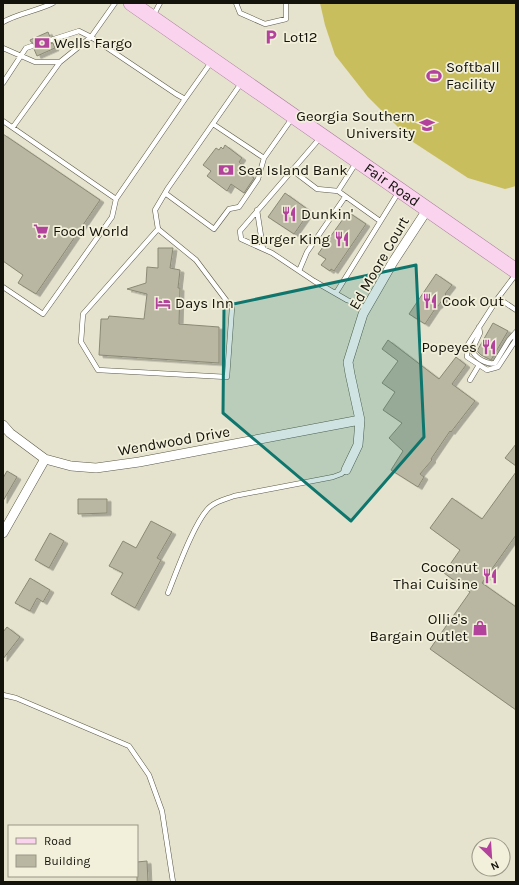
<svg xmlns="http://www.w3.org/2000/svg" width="519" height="885" viewBox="0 0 519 885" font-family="Karla,sans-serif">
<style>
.pitch{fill:#c9be5e}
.building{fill:#b9b7a2;stroke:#8a8975;filter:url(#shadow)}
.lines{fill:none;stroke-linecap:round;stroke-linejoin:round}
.service-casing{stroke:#5c5a48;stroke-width:5.5}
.minor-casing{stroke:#5c5a48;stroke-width:10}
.primary-casing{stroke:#a77c99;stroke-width:16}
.service{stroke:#fff;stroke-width:4.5}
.minor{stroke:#fff;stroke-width:9}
.primary{stroke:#fad3ef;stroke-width:15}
.marked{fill:#0f766e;fill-opacity:0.2;stroke:#0f766e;stroke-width:3;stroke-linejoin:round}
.labels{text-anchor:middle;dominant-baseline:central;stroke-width:3.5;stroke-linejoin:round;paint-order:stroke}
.poi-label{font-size:15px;fill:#13120b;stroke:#f2f0da;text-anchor:start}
.street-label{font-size:15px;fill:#13120b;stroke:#f2f0da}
</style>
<defs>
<filter id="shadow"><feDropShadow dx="4" dy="2.5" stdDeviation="0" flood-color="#0004"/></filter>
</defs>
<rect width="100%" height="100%" fill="#e5e3cd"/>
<path class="pitch" d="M320,3H516V186L505,189L468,178L413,142L368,97L335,55L325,25Z"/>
<path class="building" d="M48,32L50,37L47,39L48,42L50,44L53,43L55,48L37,56L34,49L35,44L31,42L30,40Z
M3,134L100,200L36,294L18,283L23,275L3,261Z
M225,145L242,158L239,162L244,166L242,169L254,178L244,193L231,184L227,191L207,176L211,171L203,165L216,148L219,150L221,147L223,149Z
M285,193L310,211L294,234L268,217Z
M348,212L366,224L334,271L331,269L330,271L321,265L326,259L318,254Z
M158,248H173L170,268L180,270L178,288H180L179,324L219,327V363L99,355L101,319H108L109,316L144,319L147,294L127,289L146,283L147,267L158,268Z
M436,274L452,285L445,294L446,295L438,306H437L425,324L409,314Z
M493,323L508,331L491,360L481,355L477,351Z
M388,340L439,379L456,357L466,365L452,384L475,401L451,432L450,431L431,459L432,460L420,474L424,477L418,487L391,470L403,451L389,438L402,423L383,410L395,392L382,383L398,361L382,349Z
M516,444V466L505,458Z
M7,471L17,477L3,501V478Z
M516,472V535L482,583L516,607V710L430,649L470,592L444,573L460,550L430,528L452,498L482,519Z
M78,499H107V513L78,514Z
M151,521L172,532L157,558L161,560L135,608L111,594L123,573L109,566L123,541L136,548Z
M50,533L64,541L49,568L35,560Z
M30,578L50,590L43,602L37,598L30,611L15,603Z
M7,627L20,637L3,659V632Z
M147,861L148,882H137V862Z"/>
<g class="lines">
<g class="service-casing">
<path id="service" d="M115,3L91,37L176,94L185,99L212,61
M236,3L240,13L265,24L286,19V3
M153,16L160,3
M3,22C19,13 37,11 53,3
M3,48L35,62H60L91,37L79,31L51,40
M3,83L26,48L32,46
M3,121L116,199L185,99
M213,124L264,158
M13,127L60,62
M320,138L240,231L241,239L272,253L314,281L347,300L367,308
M356,163L338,191L380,221
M292,170L317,189L338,191
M165,193L214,229L229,209L239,207L258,179L264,158L293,117
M257,210L263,249
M158,229L196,260L232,308L227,377L98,370L81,342L83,314L158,229L155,210L168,188L242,82
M299,271L307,252L345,197
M516,274L498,298L467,346V357L487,370L498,367L515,341L516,338
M3,287L43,314L112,217L116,199
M336,293L398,193
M498,298L516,310
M479,327L480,333L472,350C475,358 487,365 495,363L509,340L516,332
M470,380L479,365
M168,593C176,573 196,517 211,506C217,501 226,499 234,496L333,477L341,474L346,470
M3,695L16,698L129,746L149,775L162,811L173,882"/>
</g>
<g class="minor-casing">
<path id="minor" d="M3,425L10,433L45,459L71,466L96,468L139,462L360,420
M346,470L358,445L360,420L350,374L348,362L363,314L393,262L427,210
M3,533L45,459"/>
</g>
<g class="primary-casing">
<g id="primary">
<path id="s1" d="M131,3L516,271"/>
</g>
</g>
<use href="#service" class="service"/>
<use href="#minor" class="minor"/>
<use href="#primary" class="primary"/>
</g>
<path class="marked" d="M416,265L424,437L351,521L223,413L224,306Z"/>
<defs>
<g id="parking-bare" transform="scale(1.2)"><path d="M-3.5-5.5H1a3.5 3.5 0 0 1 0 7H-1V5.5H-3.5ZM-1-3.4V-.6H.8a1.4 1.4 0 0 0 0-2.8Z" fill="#b3429d" stroke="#f2f0da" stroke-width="2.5" paint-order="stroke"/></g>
<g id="bank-bare" transform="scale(1.2)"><path d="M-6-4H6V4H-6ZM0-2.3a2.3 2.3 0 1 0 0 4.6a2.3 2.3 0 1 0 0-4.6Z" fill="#b3429d" stroke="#f2f0da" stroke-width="2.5" paint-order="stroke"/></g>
<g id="stadium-bare" transform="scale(1.2)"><path d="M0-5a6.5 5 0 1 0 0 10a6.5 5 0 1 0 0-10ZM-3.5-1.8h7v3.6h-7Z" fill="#b3429d" stroke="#f2f0da" stroke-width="2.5" paint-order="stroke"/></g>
<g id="university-bare" transform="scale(1.2)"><path d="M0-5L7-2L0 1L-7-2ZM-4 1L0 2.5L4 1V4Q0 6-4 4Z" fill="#b3429d" stroke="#f2f0da" stroke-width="2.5" paint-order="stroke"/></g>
<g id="restaurant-bare" transform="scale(1.2)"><path d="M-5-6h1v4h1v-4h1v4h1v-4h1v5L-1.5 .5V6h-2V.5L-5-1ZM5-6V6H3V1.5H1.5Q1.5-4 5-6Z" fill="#b3429d" stroke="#f2f0da" stroke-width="2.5" paint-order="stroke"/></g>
<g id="supermarket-bare" transform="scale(1.2)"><path d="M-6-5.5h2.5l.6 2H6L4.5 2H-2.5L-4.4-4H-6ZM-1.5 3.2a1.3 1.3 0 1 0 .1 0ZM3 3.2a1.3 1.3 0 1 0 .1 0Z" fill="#b3429d" stroke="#f2f0da" stroke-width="2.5" paint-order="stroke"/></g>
<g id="hotel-bare" transform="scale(1.2)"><path d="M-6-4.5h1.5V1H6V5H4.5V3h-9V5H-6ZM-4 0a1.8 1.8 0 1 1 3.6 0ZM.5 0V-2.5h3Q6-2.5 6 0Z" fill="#b3429d" stroke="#f2f0da" stroke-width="2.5" paint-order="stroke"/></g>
<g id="shop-bare" transform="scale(1.2)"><path d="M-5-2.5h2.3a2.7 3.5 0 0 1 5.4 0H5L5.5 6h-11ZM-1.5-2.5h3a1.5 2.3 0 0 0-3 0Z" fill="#b3429d" stroke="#f2f0da" stroke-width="2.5" paint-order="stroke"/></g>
</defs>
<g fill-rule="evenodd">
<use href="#parking-bare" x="271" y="37"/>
<use href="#bank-bare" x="42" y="43"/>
<use href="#stadium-bare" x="434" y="76"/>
<use href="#university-bare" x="427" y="125"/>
<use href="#bank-bare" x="226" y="170"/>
<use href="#restaurant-bare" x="289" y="214"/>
<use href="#supermarket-bare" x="41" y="231"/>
<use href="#restaurant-bare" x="342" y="239"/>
<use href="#restaurant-bare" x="430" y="301"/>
<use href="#hotel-bare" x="163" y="303"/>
<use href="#restaurant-bare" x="489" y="347"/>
<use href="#restaurant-bare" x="490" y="576"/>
<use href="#shop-bare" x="480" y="628"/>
</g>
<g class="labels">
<g class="poi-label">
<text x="283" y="37">Lot12</text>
<text x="54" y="43">Wells Fargo</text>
<text x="446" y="67">Softball<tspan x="446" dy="17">Facility</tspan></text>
<text x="415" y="116" text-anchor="end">Georgia Southern<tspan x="415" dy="17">University</tspan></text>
<text x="238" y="170">Sea Island Bank</text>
<text x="301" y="214">Dunkin'</text>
<text x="53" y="231">Food World</text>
<text x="330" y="239" text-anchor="end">Burger King</text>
<text x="442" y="301">Cook Out</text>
<text x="175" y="303">Days Inn</text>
<text x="477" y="347" text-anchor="end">Popeyes</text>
<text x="478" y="567" text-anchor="end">Coconut<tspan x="478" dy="17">Thai Cuisine</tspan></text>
<text x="468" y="619" text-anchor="end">Ollie's<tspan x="468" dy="17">Bargain Outlet</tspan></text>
</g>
<g class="street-label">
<text stroke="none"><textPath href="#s1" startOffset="318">Fair Road</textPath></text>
<text transform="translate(379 263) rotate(-60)">Ed Moore Court</text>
<text transform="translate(174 441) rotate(-10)">Wendwood Drive</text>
</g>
</g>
<rect width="519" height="885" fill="none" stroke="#13120b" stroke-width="8"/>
<rect x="8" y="825" width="130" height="52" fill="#f2f0da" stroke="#999787"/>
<rect x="16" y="838" width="20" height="6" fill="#fad3ef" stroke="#999787"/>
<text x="44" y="845" font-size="12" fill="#13120b">Road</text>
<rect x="16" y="855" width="20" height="12" fill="#b9b7a2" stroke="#999787"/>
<text x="44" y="865" font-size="12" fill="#13120b">Building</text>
<g transform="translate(491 857) rotate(155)"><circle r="19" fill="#f2f0da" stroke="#999787"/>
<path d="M0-3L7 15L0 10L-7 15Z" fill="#b3429d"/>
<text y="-6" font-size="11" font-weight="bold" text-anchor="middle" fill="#13120b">N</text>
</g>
</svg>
